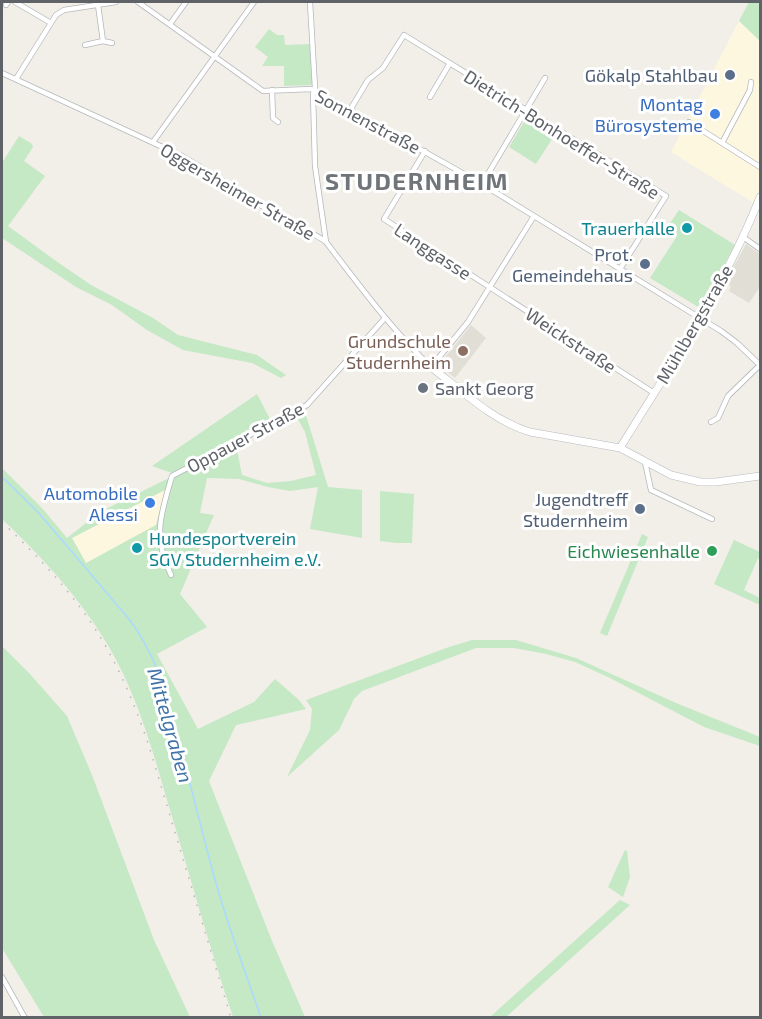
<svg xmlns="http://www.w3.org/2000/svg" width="762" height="1019" viewBox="0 0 762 1019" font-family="'Exo 2',sans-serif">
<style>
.commercial{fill:#fef7e0}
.education{fill:#e1ded6}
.green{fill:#c5e8c5;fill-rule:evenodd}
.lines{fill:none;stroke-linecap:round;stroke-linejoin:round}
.stream{stroke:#aadaff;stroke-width:1.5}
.street-casing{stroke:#b5b8bc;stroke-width:6}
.secondary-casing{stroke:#b6babf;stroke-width:8}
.street{stroke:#fff;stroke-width:4.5}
.secondary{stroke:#fff;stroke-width:7}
.rail{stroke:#b6b7b8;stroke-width:1.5;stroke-dasharray:1.5 8;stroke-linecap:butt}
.service-dot{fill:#5c6f8a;stroke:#fff;stroke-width:2}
.shop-dot{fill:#3f7fe0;stroke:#fff;stroke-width:2}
.culture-dot{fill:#0f9aa8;stroke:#fff;stroke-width:2}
.education-dot{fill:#8d6e63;stroke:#fff;stroke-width:2}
.worship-dot{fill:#6b7280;stroke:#fff;stroke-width:2}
.leisure-dot{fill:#2e9e5b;stroke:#fff;stroke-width:2}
.labels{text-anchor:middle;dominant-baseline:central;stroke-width:6;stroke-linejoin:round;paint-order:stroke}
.service-label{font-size:18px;fill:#4e5e75;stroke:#fff;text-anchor:end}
.shop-label{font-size:18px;fill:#366cbe;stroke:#fff;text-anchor:end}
.street-label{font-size:18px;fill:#5f6368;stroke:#fff}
.culture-label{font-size:18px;fill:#0d838f;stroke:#fff;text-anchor:end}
.education-label{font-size:18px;fill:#785e54;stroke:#fff;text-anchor:end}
.worship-label{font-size:18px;fill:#5b616d;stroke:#fff;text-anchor:start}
.leisure-label{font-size:18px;fill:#27864d;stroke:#fff;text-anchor:end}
.water-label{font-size:20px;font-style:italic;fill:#4174aa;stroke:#fff}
.district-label{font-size:24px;font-weight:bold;letter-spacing:1.5px;fill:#70757a;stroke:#fff}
</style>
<rect width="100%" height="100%" fill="#f1efe8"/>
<path class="commercial" d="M739,21L760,41V187L754,203L671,152Z
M166,489L156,525L86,563L72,538Z"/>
<path class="education" d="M746,244L760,254V287L749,303L729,291L731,286L725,283Z
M471,325L486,338L455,378L439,365Z"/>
<path class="green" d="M749,2H760V41L739,21Z
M269,29L277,35H284L285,45L312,44L313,85L284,86V66H262L268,57L255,47Z
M531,118L556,133L536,164L509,147L524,122L526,120Z
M19,136L32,144L33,147L24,161L45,176L8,226L56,261L91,285L153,318L178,335L257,355L286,375L281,378L252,363L183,350L147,330L112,305L76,287L2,238V163Z
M679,210L735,245L700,308L650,278L677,236L666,229Z
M257,394L271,421L172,473L152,466Z
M304,409L328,487L362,490V538L310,529L318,487L290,491L268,487L239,479L207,478L200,513L214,515L180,594L207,627L157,654L198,729L254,702L275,679L299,700L306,709L236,725L209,781L272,941L305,1017H233C209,946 189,872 167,800C152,748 137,695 109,647C80,598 43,558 2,519V468L42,508L67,538L100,512L236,445L242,475L267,483L291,481L316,475L305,432L295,414ZM165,490L156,525L86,563L72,538Z
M380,491L414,494L412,543H396L380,541Z
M642,534L648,537L607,636L600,633Z
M734,540L760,552V559L758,558L744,590L760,598V605L714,584Z
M472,640H516L576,658L676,703L760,737V746L704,727L610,678L575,662L546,654L514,648H476L362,691L354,699L339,730L287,777L310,730L312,709L306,700L449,647Z
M2,646L29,673L67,716L92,775L154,940L190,1017H44L2,948Z
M625,850L627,851L630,877L623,897L608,887Z
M620,900L630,905L506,1017H490Z"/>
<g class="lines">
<path class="stream" d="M2,477L37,511L129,619C157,656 167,697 179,741C190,783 200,824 211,865C224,917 244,967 261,1018"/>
<g class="street-casing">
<path id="street" d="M15,2L51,23
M138,2L263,91L311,89L350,110L482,184L721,331L737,343L760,365
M310,2L315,88L313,94L315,166L326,242
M6,5L8,2
M170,24L186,2
M103,41L112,43
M85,45L103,41L98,5
M2,73L182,156C216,175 248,198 281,218C295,227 312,231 326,242C359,285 391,329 431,367L468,322L534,216
M16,79L56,15L64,10L116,2
M272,90L273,118L278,122
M430,97L450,63
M350,110L368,80L383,68L404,35L666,196L620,269
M689,122L760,167
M153,142L254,2
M722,143L750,90L751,82
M425,151L384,219L654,393
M482,184L545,78
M743,237L760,249
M711,422L718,418L728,396L760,365
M645,462L651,490L712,519
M171,575C152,536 161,514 172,476L307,405L385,318
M2,977L25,1018"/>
</g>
<g class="secondary-casing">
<path id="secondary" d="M431,367C461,390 493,421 530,432L620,448L671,475L700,482H716L760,476
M620,448C670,367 725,286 760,197"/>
</g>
<use href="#street" class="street"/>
<use href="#secondary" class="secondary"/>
<path class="rail" d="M2,522C25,544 48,567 68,592C106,637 130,690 149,746L231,1018"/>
</g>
<g class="service-dot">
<circle cx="730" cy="75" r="6"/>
<circle cx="645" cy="264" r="6"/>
<circle cx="640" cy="509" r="6"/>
</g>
<g class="shop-dot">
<circle cx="715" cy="114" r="6"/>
<circle cx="150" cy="503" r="6"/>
</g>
<g class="culture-dot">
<circle cx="687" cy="228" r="6"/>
<circle cx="137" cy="548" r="6"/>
</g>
<circle class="education-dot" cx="463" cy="351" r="6"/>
<circle class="worship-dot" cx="423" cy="388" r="6"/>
<circle class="leisure-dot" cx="712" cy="551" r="6"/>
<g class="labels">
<g class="service-label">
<text x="718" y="75">Gökalp Stahlbau</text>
<text x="633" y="254">Prot.<tspan x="633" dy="21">Gemeindehaus</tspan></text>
<text x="628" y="499">Jugendtreff<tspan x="628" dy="21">Studernheim</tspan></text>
</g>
<g class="shop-label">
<text x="703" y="104">Montag<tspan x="703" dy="21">Bürosysteme</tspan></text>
<text x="138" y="493">Automobile<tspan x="138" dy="21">Alessi</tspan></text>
</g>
<g class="street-label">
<text transform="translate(368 121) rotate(28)">Sonnenstraße</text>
<text transform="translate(562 134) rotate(32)">Dietrich-Bonhoeffer-Straße</text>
<text transform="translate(238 191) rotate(30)">Oggersheimer Straße</text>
<text transform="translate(433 251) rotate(33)">Langgasse</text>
<text transform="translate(694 324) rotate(-60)">Mühlbergstraße</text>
<text transform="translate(571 340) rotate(33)">Weickstraße</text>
<text transform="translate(245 437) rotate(-28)">Oppauer Straße</text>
</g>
<g class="culture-label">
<text x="675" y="228">Trauerhalle</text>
<text x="149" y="538" text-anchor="start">Hundesportverein<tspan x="149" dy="21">SGV Studernheim e.V.</tspan></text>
</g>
<g class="education-label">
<text x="451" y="341">Grundschule<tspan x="451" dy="21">Studernheim</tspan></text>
</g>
<g class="worship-label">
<text x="435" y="388">Sankt Georg</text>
</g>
<g class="leisure-label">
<text x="700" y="551">Eichwiesenhalle</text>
</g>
<g class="water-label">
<text transform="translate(171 725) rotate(74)">Mittelgraben</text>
</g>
<g class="district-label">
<text x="417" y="180">STUDERNHEIM</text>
</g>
</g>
<rect width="762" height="1019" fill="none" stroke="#5f6368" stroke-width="6"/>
</svg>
